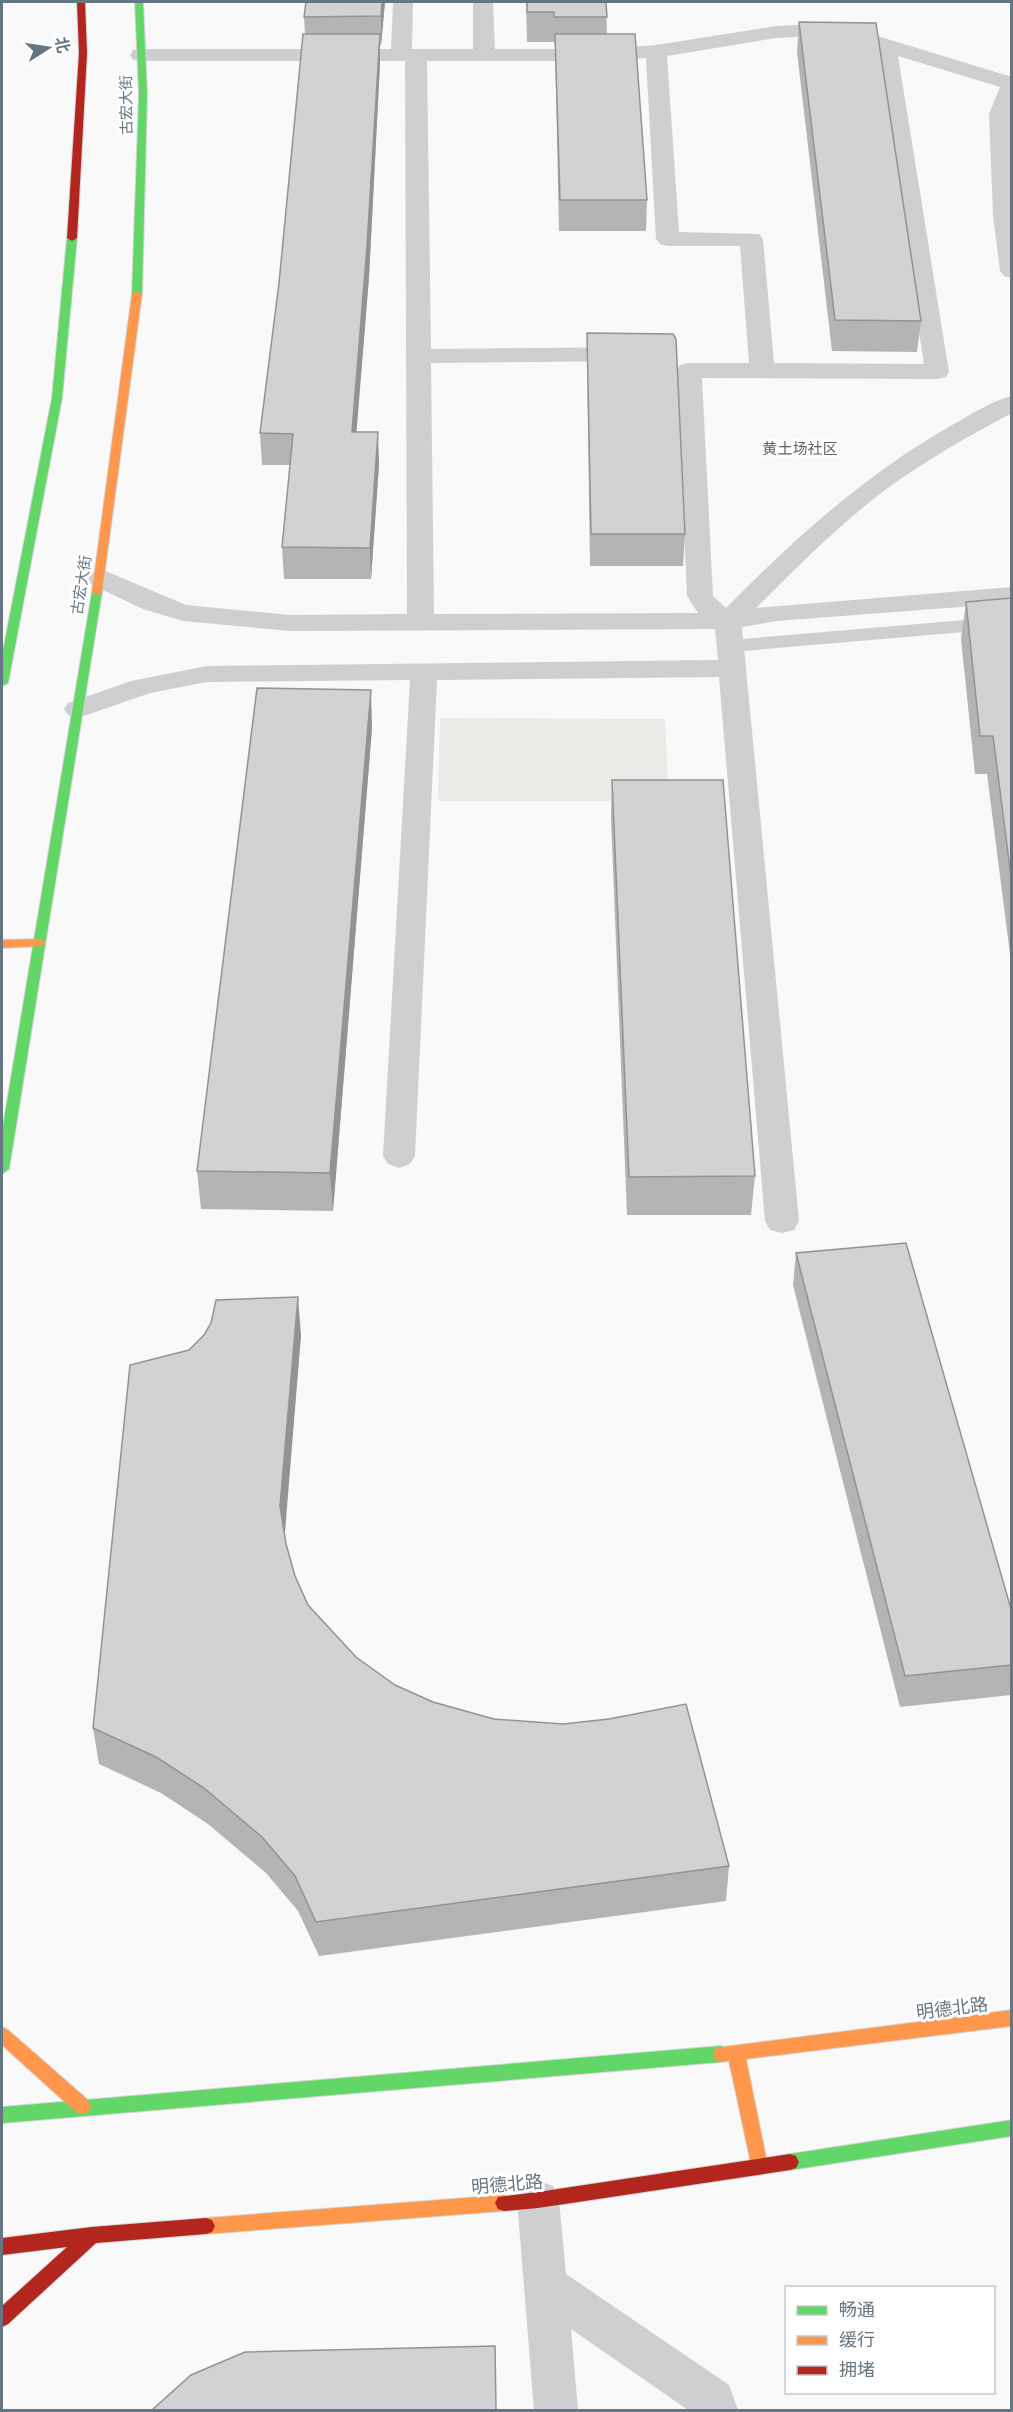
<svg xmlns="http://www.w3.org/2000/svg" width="1013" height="2412" viewBox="0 0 1013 2412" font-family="Inter,'Noto Sans SC',sans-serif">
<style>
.green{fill:#e8ebe6}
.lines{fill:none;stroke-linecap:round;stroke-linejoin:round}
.fast-casing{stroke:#d5d6d7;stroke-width:2}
.slow-casing{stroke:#d5d6d7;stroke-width:2}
.jam-casing{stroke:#d5d6d7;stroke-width:2}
.lane{fill:#cecfd0;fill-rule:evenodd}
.street{fill:#cecfd0;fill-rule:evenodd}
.fast{fill:#63d668;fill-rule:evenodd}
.slow{fill:#ff974d;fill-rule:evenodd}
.jam{fill:#b3261e;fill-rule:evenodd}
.wall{fill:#b3b5b5}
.shaded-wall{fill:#929394}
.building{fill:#d0d2d3;stroke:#929394;stroke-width:1.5}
.labels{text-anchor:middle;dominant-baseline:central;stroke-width:6;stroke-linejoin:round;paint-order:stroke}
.street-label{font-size:15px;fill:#657683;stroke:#fff}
.far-quarter-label{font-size:15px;fill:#57646e;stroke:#fff}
.near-street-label{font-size:18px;fill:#657683;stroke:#fff}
</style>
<rect width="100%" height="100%" fill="#f9f9f9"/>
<path class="green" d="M440,718L665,719L669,801H438Z"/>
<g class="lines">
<g class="fast-casing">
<path id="fast" d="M135,2H143L147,94L142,294L137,297L132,294L139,94Z
M72,235L77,238L62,398L8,683L2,686V656L52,398L67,238Z
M97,589L102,592L9,1169L2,1174V1132L92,592Z
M721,2046L727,2048L729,2054L727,2060L721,2062L2,2123V2107Z
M1012,2120V2136L790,2170L784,2168L781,2162L784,2156L790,2154Z"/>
</g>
<g class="slow-casing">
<path id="slow" d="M137,291L142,294L102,592L97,595L92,592L132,294Z
M39,939L43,940L45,943L43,946L2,948V940Z
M1012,2010V2026L746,2059L768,2167L765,2173L759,2175L753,2173L729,2061L721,2062L715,2060L713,2054L715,2048Z
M2,2027L8,2030L88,2100L91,2106L88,2112L82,2114L76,2112L2,2045Z
M504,2195L510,2197L513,2203L510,2209L504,2211L206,2234L200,2232L197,2226L200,2220L206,2218Z"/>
</g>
<g class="jam-casing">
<path id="jam" d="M77,2H85L87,53L77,238L72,241L67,238L79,53Z
M790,2154L796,2156L799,2162L796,2168L790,2170L538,2208L504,2211L498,2209L495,2203L498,2197L538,2192Z
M206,2218L212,2220L215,2226L212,2232L206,2234L96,2243L8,2324L2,2327V2306L67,2247L2,2255V2238L92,2227Z"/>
</g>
<path class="lane" d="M1012,616V628L731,652L722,646L731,640Z"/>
<path class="street" d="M393,2H413L412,49H473V2H493L495,49H604L656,45L776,26L817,24L861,31L1012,77V278L1004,276L1000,271L993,215L989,114L1000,87L898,56L949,372L946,377L937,379L702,378L713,596L726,608C796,537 867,473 954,424C972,414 991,401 1012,396V413C968,436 925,461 885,490C839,525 797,567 756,608L1012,587V603L777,621L742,627L799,1221L794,1230L782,1233L770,1230L765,1221L719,677L437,680L415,1156L410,1164L399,1168L388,1164L383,1156L410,680L207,682L150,693L78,718L68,715L64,709L68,703L131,681L207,666L718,660L715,629L290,631L183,621L143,609L90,584L86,578L90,572L99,570L108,572L186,605L290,615L407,614L405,61H141L133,60L130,55L133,50L141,49H391ZM817,36L875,49L924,364L774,363L763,239L759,234L679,232L667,56L776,38ZM646,58L656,239L660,244L668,246H740L749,363H689L680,365L677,370L687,596L698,613L434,614L431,363L632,361L641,359L644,354L641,349L632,347L431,349L427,61H604Z
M538,2180L553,2186L559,2200L566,2274L729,2385L738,2410H688L571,2329L578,2410H534L517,2200L523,2186Z"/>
<use href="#fast" class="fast"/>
<use href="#slow" class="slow"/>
<use href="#jam" class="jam"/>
</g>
<path class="wall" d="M385,2L381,45H380V63L369,277L356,432L379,464L371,579H284L282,547L290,465H262L260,433L279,283L305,34L304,17Z
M526,2H606L607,34L647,200L646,231H559L555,47L554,42H527Z
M799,22L921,321L917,352L832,351L797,52Z
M587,333L685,534L683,566H590L587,364Z
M1011,598V962L987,774H975L961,639L966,602Z
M372,728L333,1211L201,1209L197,1171Z
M612,780L755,1176L751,1215H627L611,819Z
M796,1253L1011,1609V1695L900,1707L793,1285Z
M301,1335L284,1534L286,1544L295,1576L308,1605L356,1657L395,1685L729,1866L726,1901L319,1956L298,1911L266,1873L208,1824L161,1793L99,1764L93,1728Z"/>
<path class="shaded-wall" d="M382,2H385L381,45V16Z
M380,34V63L369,277L354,463L352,432Z
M378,432L379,464L371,579L370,548Z
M371,690L372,728L333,1211L330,1173Z
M298,1297L301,1335L284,1544L280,1506Z"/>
<path class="building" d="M306,2H382L381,16L304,17Z
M527,2H606L607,17H554V12H527Z
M799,22L876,23L921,321L835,320Z
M303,34H380L367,246L352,432H378L370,548L282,547L293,434L260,433L279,283Z
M555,34H635L647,200H560Z
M587,333L673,334L676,339L685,534H591Z
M1011,598V877L993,736H980L966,602Z
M257,688L371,690L330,1173L197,1171Z
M612,780H723L755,1176L629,1177Z
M906,1243L1011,1609V1665L905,1676L796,1253Z
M298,1297L280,1506L286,1544L295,1576L308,1605L356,1657L395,1685L433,1702L494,1719L563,1724L609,1719L686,1704L729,1866L316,1922L295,1876L262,1837L204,1788L156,1757L93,1728L130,1365L189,1350L204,1335L211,1323L216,1300Z
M495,2346L496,2410H152L191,2375L245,2352Z"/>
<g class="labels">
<g class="street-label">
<text transform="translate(126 105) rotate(-91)">古宏大街</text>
<text transform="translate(81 585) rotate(-81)">古宏大街</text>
</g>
<g class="far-quarter-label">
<text x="800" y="448">黄土场社区</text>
</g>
<g class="near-street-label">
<text transform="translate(952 2008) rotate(-7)">明德北路</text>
<text transform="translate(507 2184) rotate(-5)">明德北路</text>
</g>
</g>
<rect width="1013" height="2412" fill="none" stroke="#657683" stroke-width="6"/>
<rect x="785" y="2286" width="210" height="108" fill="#ffffff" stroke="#c1c8cd" stroke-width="1.5"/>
<rect x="797" y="2306" width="30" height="9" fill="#63d668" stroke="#c1c8cd" stroke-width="1.5"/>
<text x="839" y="2316" font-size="18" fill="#657683">畅通</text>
<rect x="797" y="2336" width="30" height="9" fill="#ff974d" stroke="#c1c8cd" stroke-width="1.5"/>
<text x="839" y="2346" font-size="18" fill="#657683">缓行</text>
<rect x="797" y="2366" width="30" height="9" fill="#b3261e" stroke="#c1c8cd" stroke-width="1.5"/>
<text x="839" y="2376" font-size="18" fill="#657683">拥堵</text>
<g transform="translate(48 48) rotate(78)" stroke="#ffffff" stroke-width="4.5" paint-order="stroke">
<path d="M0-4.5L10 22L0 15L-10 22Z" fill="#657683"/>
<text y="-9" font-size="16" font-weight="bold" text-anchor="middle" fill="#657683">北</text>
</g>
</svg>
